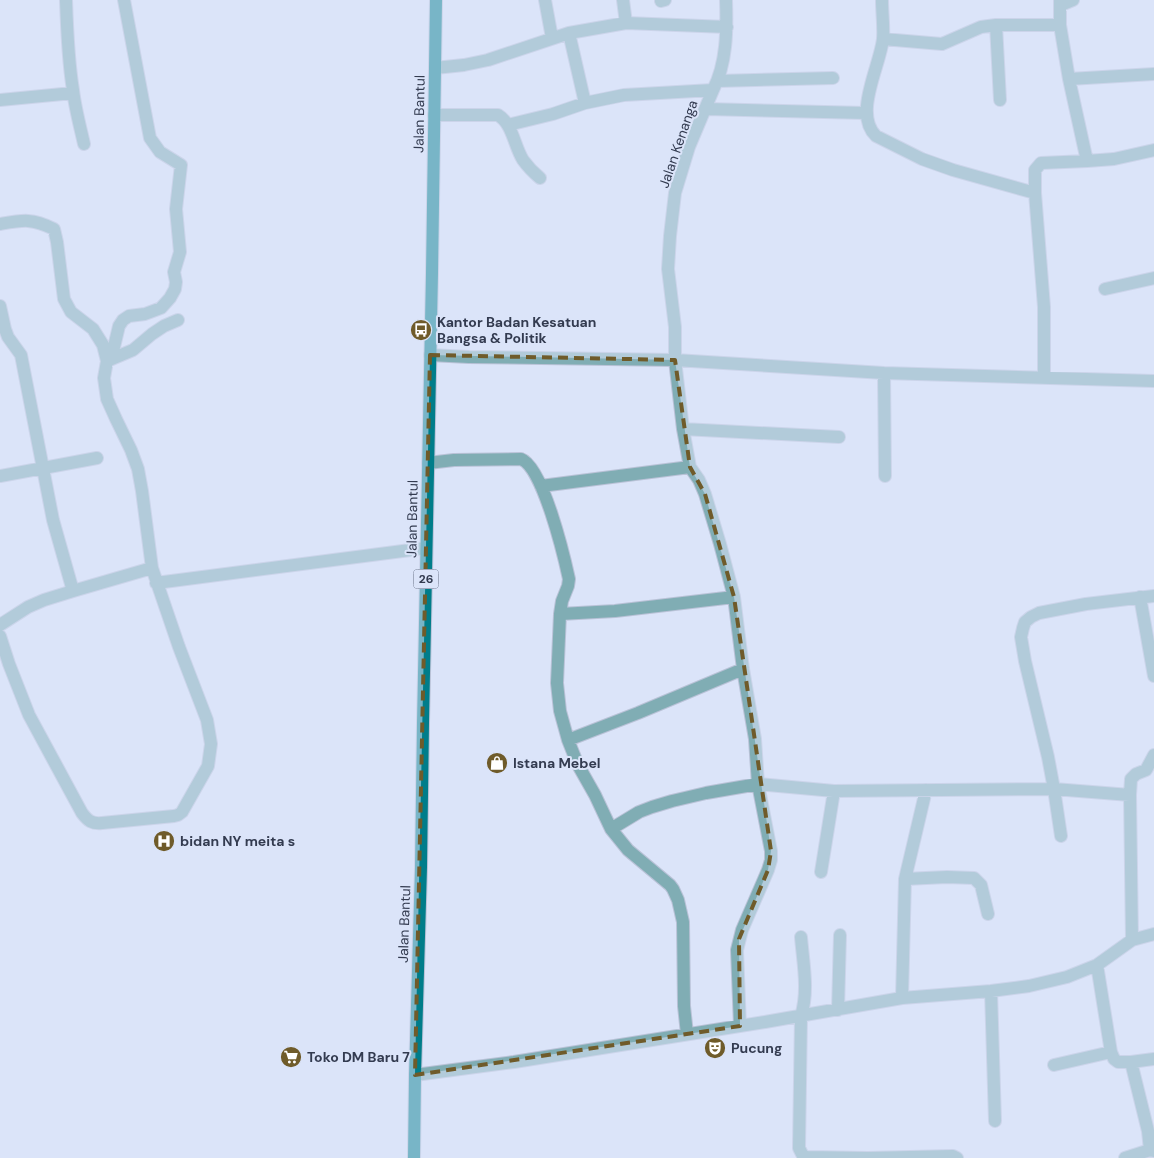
<svg xmlns="http://www.w3.org/2000/svg" width="1154" height="1158" viewBox="0 0 1154 1158" font-family="'DM Sans',sans-serif">
<style>
.lines{fill:none;stroke-linecap:round;stroke-linejoin:round}
.street-casing{stroke:#b9c2d7;stroke-width:14}
.primary-casing{stroke:#b9c2d7;stroke-width:14}
.street{stroke:#80adb4;stroke-width:12}
.primary{stroke:#007d8a;stroke-width:12}
.marked{fill:none;stroke:#6f5b2a;stroke-width:4;stroke-dasharray:10 6;stroke-linejoin:round}
.labels{text-anchor:middle;dominant-baseline:central;stroke-width:4;stroke-linejoin:round;paint-order:stroke}
.shield{fill:#dbe4f9;stroke:#656e83;stroke-width:1}
.shield-label{font-size:12px;font-weight:bold;fill:#333b50}
.street-label{font-size:14px;fill:#333b50;stroke:#dbe4f9}
.poi-label{font-size:14px;font-weight:bold;fill:#333b50;stroke:#dbe4f9;text-anchor:start}
</style>
<rect width="100%" height="100%" fill="#dbe4f9"/>
<g class="lines">
<g class="street-casing">
<path id="street" d="M66,0C67,30 68,60 73,90C75,108 80,126 84,144
M545,0L552,38
M623,0L626,23
M726,0C727,30 727,63 713,90L689,147L675,193L670,236L668,269L675,327V360L683,429L690,467L699,480L705,494L720,544L734,597L743,669L755,739L758,784L771,851V860L768,870L742,930L737,950L740,1026
M882,0C882,13 884,27 883,39C880,66 853,114 876,136L922,159L953,170L1035,193
M1060,0V25L1069,79L1087,161
M661,1L665,0
M1061,5L1073,0
M996,25L1000,100
M569,33L585,103
M883,39L942,44L981,27L996,25H1060
M435,68L464,65L488,60L569,33L626,23L727,27
M1069,79L1154,74
M717,81L833,78
M0,100L73,93
M706,109L866,113
M434,115H498C513,124 514,146 523,160C528,167 534,173 540,178
M508,125L553,114L585,103L624,95L713,90
M0,224C23,220 32,218 54,229L57,242L64,299L71,312L93,329L103,345L107,361
M1105,289L1154,278
M0,306L5,329L8,337L21,355L53,520L73,591L152,568
M430,355L469,357L675,360L884,373L1154,381
M107,361L133,350L152,334L164,326L178,320
M884,373L885,476
M1044,378V307L1035,193V170L1041,163L1087,161L1114,159L1154,150
M683,429L839,437
M428,463L454,460L521,459C543,467 564,556 569,579L568,586L562,601L560,614L557,683L560,711L568,740L578,765L595,795L611,829L628,850L670,885L673,889L678,900L683,922L684,1006L687,1034
M0,476L97,458
M541,486L690,467
M156,583L426,548
M1140,597L1154,676
M560,614L615,611L734,597
M0,625L28,607L44,600L73,591
M0,636L9,664L29,715L82,813C88,821 92,824 102,823L174,816L178,815L182,812L208,766L211,744L207,720L179,647L152,568L142,491L138,469L131,450L116,419L107,399L104,378L107,361L114,347L119,326L123,320L129,316L145,314L161,308L170,298L175,289L176,282L174,272L180,252L176,209L181,165L160,152L150,138L124,0
M568,740L638,713L743,669
M1130,795L1132,940
M611,829L639,812L652,807L672,801L706,793L758,784L834,791L1054,789L1130,795L1131,779L1136,774L1146,770L1154,755
M1061,836L1054,789L1048,757L1025,661L1021,637L1023,628L1025,622L1031,617L1039,613L1086,604L1154,596
M821,872L834,791
M905,879L947,877L974,878L981,885L988,914
M801,937C803,962 809,991 801,1016L799,1148L803,1156L807,1157L868,1158L953,1156L957,1158
M1097,965L1111,1052L1114,1059L1118,1062H1131
M991,991L995,1121
M902,998L905,879L926,790
M838,1010L840,935
M1054,1065L1111,1052
M415,1075L514,1062L765,1022L902,998L991,991L1029,986L1067,977L1097,965L1132,940L1154,934
M1150,1150L1148,1131L1131,1062L1154,1059
M1125,1158L1150,1150L1154,1151"/>
</g>
<g class="primary-casing">
<path id="primary" d="M414,1158L415,1075L421,867L423,723L432,273L436,0"/>
</g>
<use href="#street" class="street"/>
<use href="#primary" class="primary"/>
</g>
<path d="M0 0H1154V1158H0ZM430,355L675,360L690,467L705,494L734,597L771,851L768,870L739,939L740,1026L415,1075Z" fill="#dbe4f9" fill-opacity=".55" fill-rule="evenodd"/>
<path class="marked" d="M430,355L675,360L690,467L705,494L734,597L771,851L768,870L739,939L740,1026L415,1075Z"/>
<defs>
<g id="bus-disc" transform="scale(1.125)"><circle r="9.5" fill="#6f5b2a" stroke="#dbe4f9"/><path d="M-5-6H5V4H4V6H2V4H-2V6H-4V4H-5ZM-3.5-4V0h7V-4ZM-3.5 1.2v1.5H-2V1.2ZM2 1.2v1.5H3.5V1.2Z" fill="#fff"/></g>
<g id="shop-disc" transform="scale(1.125)"><circle r="9.5" fill="#6f5b2a" stroke="#dbe4f9"/><path d="M-5-2.5h2.3a2.7 3.5 0 0 1 5.4 0H5L5.5 6h-11ZM-1.5-2.5h3a1.5 2.3 0 0 0-3 0Z" fill="#fff"/></g>
<g id="hospital-disc" transform="scale(1.125)"><circle r="9.5" fill="#6f5b2a" stroke="#dbe4f9"/><path d="M-5-5h3v3.5h4V-5h3V5h-3V1.5h-4V5h-3Z" fill="#fff"/></g>
<g id="theatre-disc" transform="scale(1.125)"><circle r="9.5" fill="#6f5b2a" stroke="#dbe4f9"/><path d="M-5-5.5Q0-4 5-5.5V0Q5 5 0 6Q-5 5-5 0ZM-3.3-2.5H-1v1.5H-3.3ZM1-2.5H3.3v1.5H1ZM-2.8 1Q0 5.5 2.8 1Z" fill="#fff"/></g>
<g id="supermarket-disc" transform="scale(1.125)"><circle r="9.5" fill="#6f5b2a" stroke="#dbe4f9"/><path d="M-6-5.5h2.5l.6 2H6L4.5 2H-2.5L-4.4-4H-6ZM-1.5 3.2a1.3 1.3 0 1 0 .1 0ZM3 3.2a1.3 1.3 0 1 0 .1 0Z" fill="#fff"/></g>
</defs>
<g fill-rule="evenodd">
<use href="#bus-disc" x="421" y="330"/>
<use href="#shop-disc" x="497" y="763"/>
<use href="#hospital-disc" x="164" y="841"/>
<use href="#theatre-disc" x="715" y="1048"/>
<use href="#supermarket-disc" x="291" y="1057"/>
</g>
<g class="labels">
<rect class="shield" x="413.5" y="569.5" width="25" height="19" rx="4"/>
<g class="shield-label">
<text x="426" y="579">26</text>
</g>
<g class="street-label">
<text transform="translate(419 114) rotate(-89)">Jalan Bantul</text>
<text transform="translate(678 144) rotate(-71)">Jalan Kenanga</text>
<text transform="translate(412 519) rotate(-89)">Jalan Bantul</text>
<text transform="translate(404 924) rotate(-88)">Jalan Bantul</text>
</g>
<g class="poi-label">
<text x="437" y="322">Kantor Badan Kesatuan<tspan x="437" dy="16">Bangsa &amp; Politik</tspan></text>
<text x="513" y="763">Istana Mebel</text>
<text x="180" y="841">bidan NY meita s</text>
<text x="731" y="1048">Pucung</text>
<text x="307" y="1057">Toko DM Baru 7</text>
</g>
</g>
</svg>
